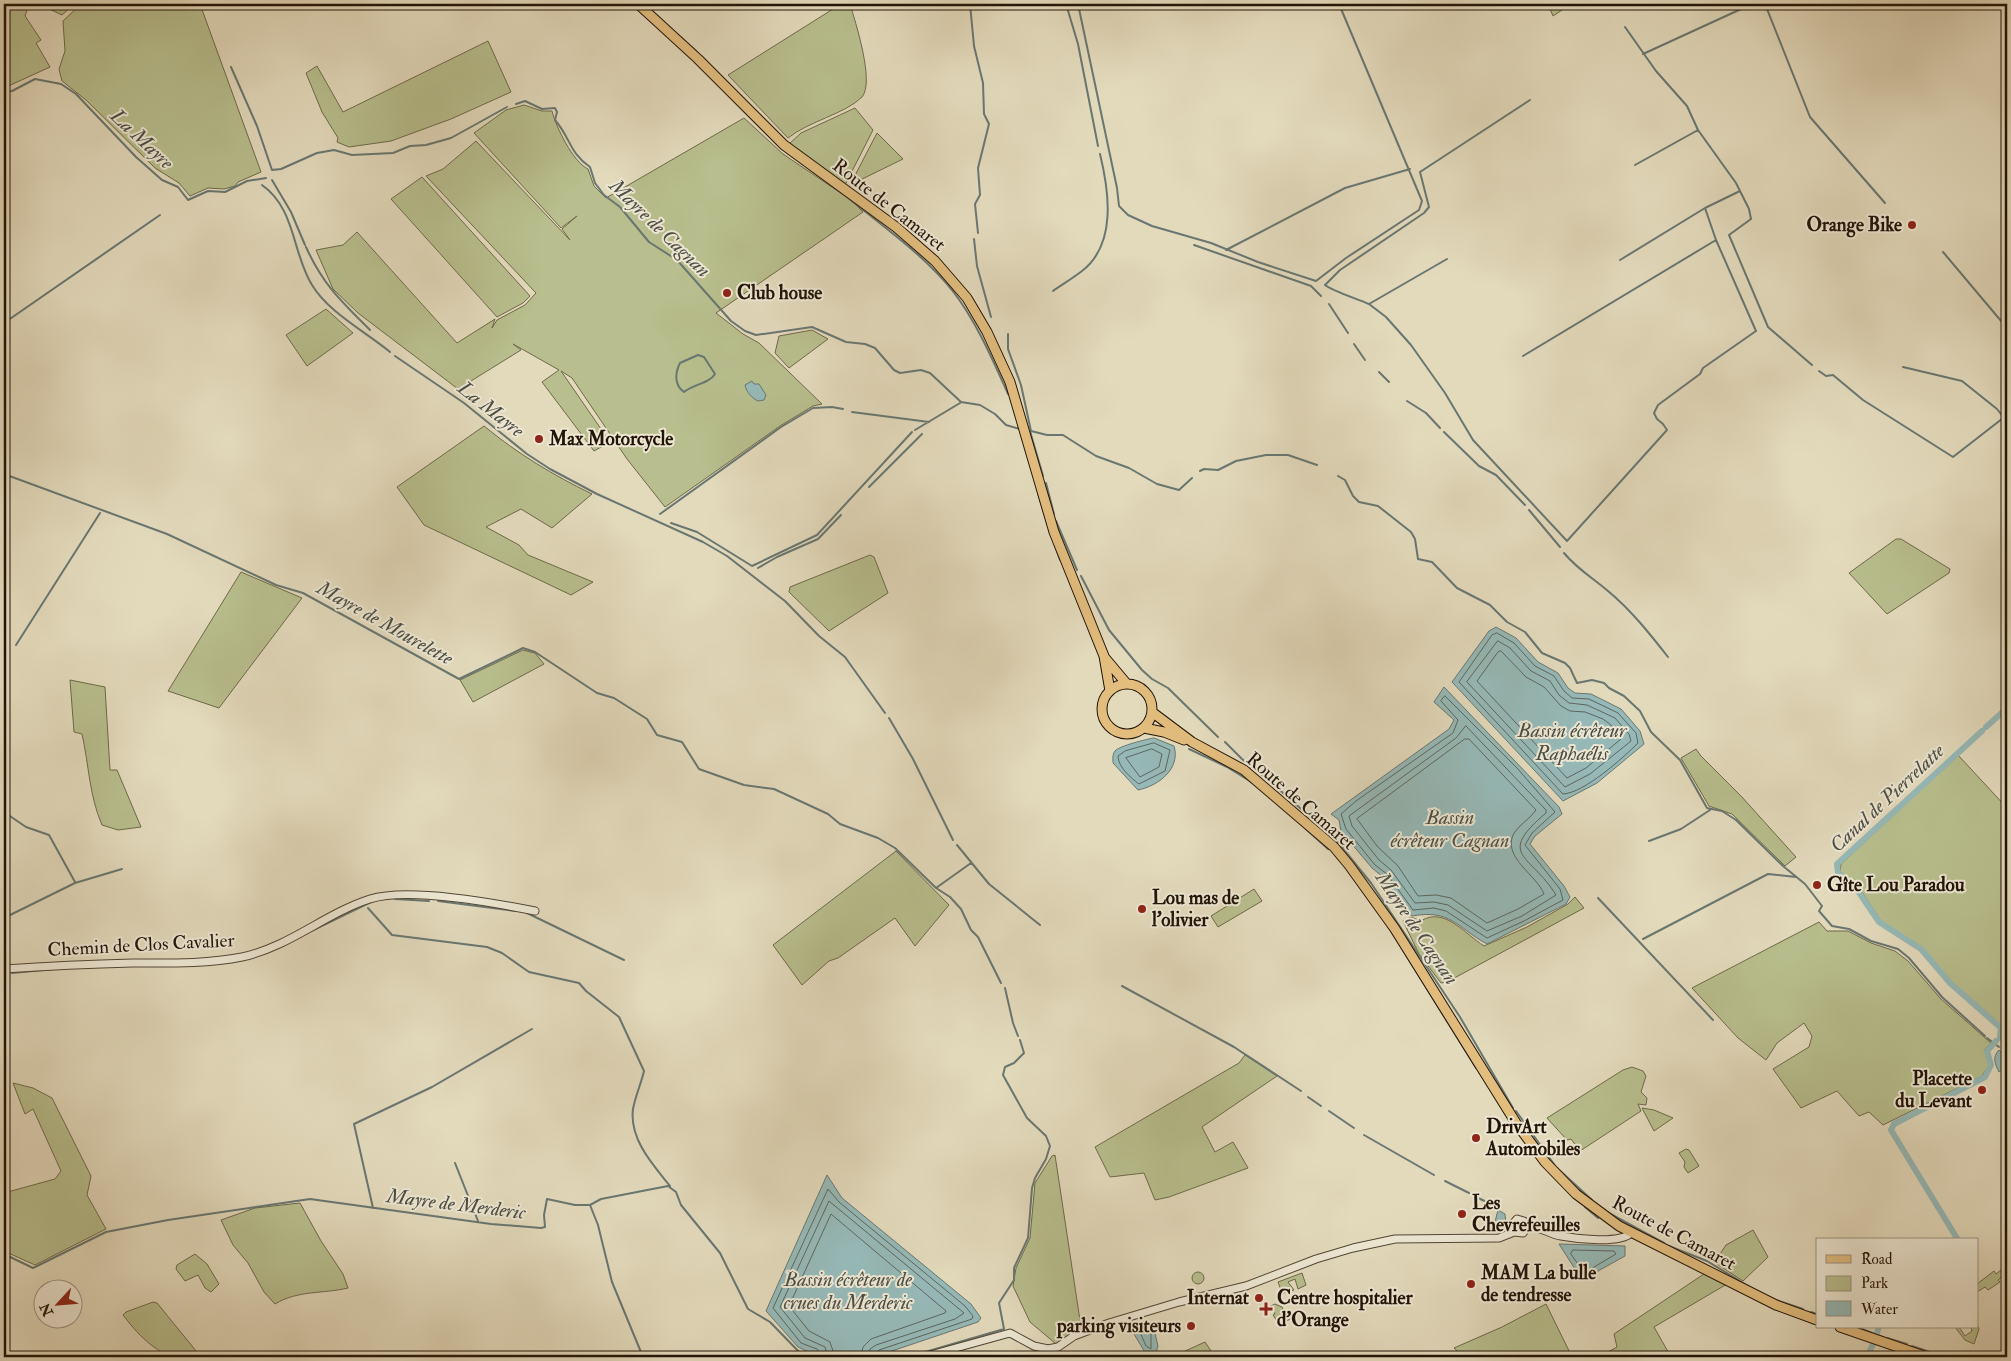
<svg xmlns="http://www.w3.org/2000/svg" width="2011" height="1361" viewBox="0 0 2011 1361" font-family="'IM FELL Double Pica',serif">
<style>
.green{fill:#b8be8d;stroke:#6d694a}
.water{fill:#96b9b7;stroke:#687771}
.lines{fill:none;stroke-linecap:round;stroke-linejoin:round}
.shore{stroke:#5c665f;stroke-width:1}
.stream{stroke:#687771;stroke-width:2}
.canal{stroke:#96b9b7;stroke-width:6}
.minor-casing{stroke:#524634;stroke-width:9}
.major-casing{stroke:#221407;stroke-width:11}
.minor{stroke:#ede7d3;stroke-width:7}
.major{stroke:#e2bd7e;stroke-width:9}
.poi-dot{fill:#8f2418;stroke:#ede7d3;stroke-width:2}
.labels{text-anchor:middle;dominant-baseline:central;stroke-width:4;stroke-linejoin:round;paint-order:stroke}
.street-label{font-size:19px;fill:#221407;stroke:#ede7d3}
.poi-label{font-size:19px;font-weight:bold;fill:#221407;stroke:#ede7d3;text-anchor:start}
.water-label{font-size:20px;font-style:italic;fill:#4b4e45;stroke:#ede7d3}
</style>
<rect width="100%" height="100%" fill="#e3dabc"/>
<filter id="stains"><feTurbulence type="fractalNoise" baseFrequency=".004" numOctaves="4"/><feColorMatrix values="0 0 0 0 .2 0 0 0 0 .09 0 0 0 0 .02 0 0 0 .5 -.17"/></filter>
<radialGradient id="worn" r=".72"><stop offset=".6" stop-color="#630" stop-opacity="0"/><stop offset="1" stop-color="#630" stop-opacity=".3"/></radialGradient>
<path class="green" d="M4,4H29L25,16L41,40L36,43L50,67L4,88Z
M39,4H74L62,15Z
M81,4H200L261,172L238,182L235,186L224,189L208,188L190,196L179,183L155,168L86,100L62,81L59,69L65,51L63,21Z
M841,4H850C855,21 875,82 862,97C845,114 809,121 788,138L728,75Z
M1548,4H1571L1553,16Z
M488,41L511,92L451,119L391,141L349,147L337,142L338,138L322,112L306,73L317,66L343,112Z
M524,105L542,111H552C556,127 573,162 588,169L594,186L606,198L744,118L783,154L851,200L863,212L716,313L743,334L759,343L822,404L813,406L780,426L665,507L627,459L572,378L561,371L610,442L594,451L542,382L559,370L513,344L521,350L458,389L358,313L333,289L316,250L343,245L357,232L457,343L495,319L492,328L497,320L525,305L536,293L426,176L443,169L476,141L570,240L562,229L577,216L561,228L474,133L506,110Z
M855,108L873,130L845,185L788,145L801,133Z
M877,133L903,159L850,185Z
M422,177L530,296L523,303L497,317L391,199Z
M326,309L353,333L307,366L286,335Z
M812,330L828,339L789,368L775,353L779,336Z
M484,426C518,454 553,475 592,494L552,528L521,509L486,527L519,545L528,555L593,582L571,595L424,525L397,487Z
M1896,539H1901L1950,569L1949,573L1887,614L1849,573Z
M870,555L874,557L888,593L829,631L789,592L790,587Z
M241,572L302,598L219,708L168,691Z
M523,650L535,653L544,664L473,702L460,680Z
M70,680L105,687L110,770H117L141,827L118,830L102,825C89,795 89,765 82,734L74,732Z
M1696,749L1701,756L1741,796L1796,857L1785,866L1732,814L1709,806L1681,758Z
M1958,755L2007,808V1043L2004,1040L2003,1027L1950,981L1921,947L1881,921L1858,886L1840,872L1841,864Z
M896,851L949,905L915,946L895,918L838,958L829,961L802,985L773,945Z
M1254,889L1262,901L1218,927L1211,916Z
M1575,897L1584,908L1447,982L1441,983L1419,954L1403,921L1411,917L1421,921C1444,906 1465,934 1484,946L1527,927L1568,904Z
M1819,922L1827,931H1848L1871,943L1895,951L1908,961L1941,999L1991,1043L1985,1049L1989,1065L1982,1076L1883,1125L1869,1112L1859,1116L1837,1091L1801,1108L1773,1069L1809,1047L1812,1036L1804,1023L1777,1043L1766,1060L1738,1038L1692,988Z
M1245,1055L1277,1076L1202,1127L1215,1152L1233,1142L1248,1168L1169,1197L1155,1200L1144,1173L1110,1177L1095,1147L1239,1063Z
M1632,1067L1643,1071L1646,1076L1641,1092L1647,1098L1646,1105L1638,1104L1641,1111L1580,1151L1571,1139L1567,1140L1547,1118L1623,1070Z
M13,1083L33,1088L52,1098L91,1176L87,1195L106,1229L35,1265L4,1251V1193L55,1179L61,1171L33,1109L25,1114Z
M1642,1108L1654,1110L1673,1118L1654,1131Z
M1686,1149L1689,1150L1699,1166L1688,1173L1684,1167L1685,1162L1679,1153Z
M1055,1155L1081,1327L1056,1344L1030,1322L1013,1286L1016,1268L1030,1238L1035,1183L1052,1156Z
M300,1203L321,1241L343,1274L348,1288C323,1294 298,1290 275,1304L264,1292L248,1263L233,1245L221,1220L255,1208Z
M1753,1230L1768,1257L1743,1281L1709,1259L1720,1254L1726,1245Z
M195,1254L207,1264L219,1284L211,1292L205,1288L198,1275L185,1281L176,1269L177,1265Z
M2007,1265V1273L1998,1280L2000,1282L1988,1290L1985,1287L1977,1292V1284L1994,1271L1996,1274Z
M1192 1278a6 6 0 1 1 12 0a6 6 0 1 1-12 0Z
M1302,1273L1306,1285L1298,1289L1295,1279L1288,1282L1294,1290L1280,1294L1278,1291L1281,1290L1278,1282Z
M1704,1274L1727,1284L1654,1327L1671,1357H1599L1617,1347L1614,1334Z
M153,1302L157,1303L201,1357C193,1357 184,1358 177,1357C155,1354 136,1332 123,1315L126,1312Z
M1275,1304L1282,1307L1286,1316L1291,1313L1293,1318L1279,1324L1273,1315L1275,1314L1273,1310L1266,1313L1264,1309Z
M1546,1304L1572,1357H1464L1454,1348L1502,1327Z
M1977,1324L1979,1329L1974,1344L1965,1340L1955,1327H1959L1965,1336L1972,1331L1971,1327H1977Z
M1205,1342L1215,1357H1183V1352Z"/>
<path class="water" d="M752,381L754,384H759L766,395L764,400L758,401C753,399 746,392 745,385Z
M1496,627L1516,638L1538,662L1558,673L1568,688L1575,693L1591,694L1621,709L1640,731L1644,744L1597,783L1563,801L1452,682L1489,631Z
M1444,687L1559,807L1562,814L1535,836L1530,844L1564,886L1570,897L1566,904L1487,944C1456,927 1451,909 1412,916L1402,906L1383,877L1372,868L1341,831L1339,820L1331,814L1449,729L1454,720L1434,702Z
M1154,738L1174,746C1181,769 1158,786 1138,790L1113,763C1113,759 1112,755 1115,751C1119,746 1147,739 1154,738Z
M1999,1050L2007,1058V1065L1999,1072C1995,1064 1992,1057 1999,1050Z
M827,1175L842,1198L971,1304L981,1318L978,1322L874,1357H819L798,1347L766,1311Z
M1498,1210L1505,1214L1506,1224L1502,1231L1496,1232L1493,1230Z
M1559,1244L1625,1246V1256L1582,1280Z
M1137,1324L1149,1326L1154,1329L1158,1346L1156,1353L1146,1354L1131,1329Z"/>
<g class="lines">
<path class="shore" d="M1497,633L1514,643L1535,666L1554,676L1564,691L1572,698L1589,699L1618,713L1636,733L1638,743C1623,758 1584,793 1563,794L1459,682L1492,635Z
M1498,641L1510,648L1531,671L1550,681L1559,695L1569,703L1587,705L1615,718L1629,734L1631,741L1590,774L1565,787L1467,682Z
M1501,651L1526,677L1544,687L1561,706L1570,711L1585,712L1603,719L1611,725L1621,739L1586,768L1567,778L1477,681L1498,652Z
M1445,696L1518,769L1555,812L1532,833L1525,845L1560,889L1563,900L1524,921L1487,938L1446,911L1434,908L1413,910L1387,874L1375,865L1346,829L1341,814L1356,801L1453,733L1458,720L1441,701Z
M1466,726L1546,810V813C1495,856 1531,854 1556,895L1522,916L1487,931L1448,905L1434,902L1415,903L1391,870L1379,860L1352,826L1349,816L1456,738Z
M1465,739H1469L1536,810C1530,819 1520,824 1514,833C1501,857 1537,875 1544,894L1518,909L1487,923L1451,898L1436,895L1418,896L1398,866L1377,846L1357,819Z
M1154,743L1170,750L1165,771L1139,784C1131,778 1118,767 1118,756L1125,751Z
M1152,749L1162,754L1159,767L1140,777L1126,758Z
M1573,1250L1614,1251L1616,1254L1584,1273L1571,1254Z
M1143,1329L1151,1334V1349L1146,1346L1140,1332Z
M822,1357L817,1349L801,1343L773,1308L828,1189L839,1202L965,1306L973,1316L972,1319L879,1350L875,1357
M828,1357L825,1347L805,1338L780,1307L829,1201L964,1313L955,1319L876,1345L870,1349L869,1357
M835,1357L830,1342L809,1331L789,1306L831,1214L946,1311L945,1313L871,1339L863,1347L861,1357"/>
<path class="stream" d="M970,4L974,46L983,83L984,114L989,124L978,168L980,195L975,204L978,233
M1066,4L1078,44L1098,146
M1078,4L1117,188L1119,206L1128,215L1152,226L1211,243L1258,262L1316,281L1346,258L1419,210L1422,201L1339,4
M1765,4L1810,117L1885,203
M1625,27L1656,71L1687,106L1698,130L1736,183L1749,209L1751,219L1729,235L1768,327L1812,365
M677,34L696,51
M1643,54L1752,4
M701,56L729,84
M231,67L257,126L272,170L281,169L317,153L334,150L352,155L393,153L410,146L426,145L451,138L507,107
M4,92L12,91L35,79L61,84L76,94L136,157L162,180L178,187L188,200L208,191L225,192L247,181L266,178
M736,103L777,144
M516,104L525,101L542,109L555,108L557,112L555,120C570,137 570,154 590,167L595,183L604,195L620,207L649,242L677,260L731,321L745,331L756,335L812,327L846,342L865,344L875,348L894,370L900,373L921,370L930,373L961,402L980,405L995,414L1006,425L1020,429
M796,159L836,189
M1635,165L1698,130
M272,180L291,212L305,245
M262,185C296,209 292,253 312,285C329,313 366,332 390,352
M846,196C882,226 922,253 952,290C976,321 992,358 1008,394
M974,239L977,266L991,317
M1194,245L1311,286L1321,296
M306,247C323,285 342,302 370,330
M1226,250L1345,188L1410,169
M1943,252L2007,328
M1447,259L1369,304C1358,299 1332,291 1325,285L1340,270L1424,213L1429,207L1420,172L1530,100
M1620,260L1705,208L1740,191
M1053,291C1063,284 1073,278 1082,271C1117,244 1109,191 1100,154
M1329,304L1348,333
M1369,304L1386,317L1411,345L1445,393L1473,440L1567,541L1667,430L1663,424L1657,419L1654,413L1658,405L1700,374L1703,368L1756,331L1716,240L1705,208
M4,323L160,215
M1008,334V349L1021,385L1031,431
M1354,344L1365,360
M698,355L704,357L715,374C709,384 693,384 684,392C674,385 675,373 680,363Z
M395,356L464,403L527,454L550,469L597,494L703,542L727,556L785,601L819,636L845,657L885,713
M1523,356L1716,240
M1903,367L1962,381L1997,409L2004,418
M1819,371L1826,376L1833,375L1863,400L1953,457L2007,415
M1379,372L1389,382
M1407,401L1426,413L1440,428
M852,412L929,422
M915,430L960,403
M1030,431L1043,476
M1031,431L1047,435H1063L1096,456L1129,468L1157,484L1179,490L1192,478
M1444,432L1479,466L1496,475L1525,505
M1200,471L1204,469L1218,470L1236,461L1266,455H1288L1317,465
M4,474L167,534L276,585L303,593L459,679L523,648L535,652L597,693L614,698L647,719L657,735L682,742L699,769L744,785L774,789L828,814L840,824L878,838L895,848L936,888L950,897L961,909L971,930L978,937L1001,983
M1338,476L1345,480L1353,496L1359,502L1378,506L1411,532L1415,539L1418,559L1432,562L1457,588L1490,605L1507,622L1525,632L1542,653L1565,663L1570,668L1577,683L1592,680L1604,683L1609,688L1624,696L1640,711L1651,732L1680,760L1707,808L1722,811L1736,820L1783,866L1805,884L1822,906L1819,911L1832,926L1849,929L1871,941L1898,949L1909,958L1942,997L1985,1036
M1046,483L1054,514
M869,487L922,434
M1038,493L1049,529
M1529,510L1560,547
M660,514L781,427L813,408L832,407L843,409
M1056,521L1077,570
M671,523L697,532L752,566L817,535L912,432
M1054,543L1060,560
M1564,553C1577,569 1593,578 1608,591C1631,610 1650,634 1668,657
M758,568L777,557L818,539L841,515
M1081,576L1109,630L1142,670L1152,679L1168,688L1218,737
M16,645L100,513
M889,718L913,759L953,840
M1225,742L1242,759L1269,780
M1189,749L1227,767L1253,783
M1273,784L1336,840L1371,883L1460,1017L1513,1108
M4,812L26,827L49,835L75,882
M1305,828L1328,849
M1649,841L1681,829L1710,810
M957,845L989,884L1040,925
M1335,855L1343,864
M936,888L971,863
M1598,898L1713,1020
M395,899L429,901
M438,901L515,911
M368,908L392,935L487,947L502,953L529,972L579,983L586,991L619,1017L644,1071C641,1084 635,1097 633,1109C629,1139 653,1165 670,1186
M527,913L624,960
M4,918L75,883L122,869
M1386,923L1476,1068
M303,935L373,901
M1643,939L1768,874L1796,877
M12,973L54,969
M1122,986L1234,1047L1301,1091
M1005,988L1013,1023L1018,1036
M1987,1038L1999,1047
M2004,1052L2007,1054
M1308,1097L1321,1106
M1329,1111L1354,1128
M1516,1111L1556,1167L1592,1200
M1364,1135L1434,1175
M455,1163L478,1221
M1548,1171L1562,1185
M1445,1181L1469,1193
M1476,1197L1491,1204
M590,1205L598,1225L612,1282L643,1357
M1585,1207L1598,1218
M373,1208L354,1124L432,1087L532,1029
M1605,1211L1664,1243
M1669,1246L1707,1261L1753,1289
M4,1254L33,1268L106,1232L168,1220L310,1199L491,1224L541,1228L545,1227L544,1215L547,1199L575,1205H590L601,1199L668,1186L676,1192L681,1205L720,1253L748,1309L770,1322L804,1357
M1773,1299L1803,1309
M1811,1312L1817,1314
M1857,1327L1885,1338
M1004,1329L999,1303L1014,1280V1268L1028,1238L1032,1188L1035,1178L1046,1159L1050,1146L1046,1136L1027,1118L1003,1075L1005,1067L1014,1063L1024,1053L1020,1040
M1013,1338L1024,1344
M1887,1338L1907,1344
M1912,1346L1945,1357
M1035,1349L1040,1352
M1047,1356L1049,1357
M908,1357L1004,1329"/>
<path class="canal" d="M1986,727L2007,708
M1982,731L1837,864L1838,873L1856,888L1879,922L1921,949L1950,983L2001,1028L2000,1038
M1958,1240L1891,1130L1894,1124L1985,1077L1991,1065L1987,1051L1996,1041
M1876,1336L1879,1327
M1867,1357L1874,1342"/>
<g class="minor-casing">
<path id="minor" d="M4,969C47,966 89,964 133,963C168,963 207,964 242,957C289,947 326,913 370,899C408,887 495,903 535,911
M1527,1227C1541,1226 1548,1234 1561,1236C1577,1239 1620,1244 1631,1233
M1514,1232L1512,1225L1517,1219L1524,1221L1527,1227
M923,1357L1010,1333L1034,1346L1048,1349L1058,1347L1074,1336L1109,1323L1179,1302L1246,1286L1316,1259L1353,1248L1395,1239L1499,1238L1514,1232L1523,1233L1527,1227"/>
</g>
<g class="major-casing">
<path id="major" d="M638,4L698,59L784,145L896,227L935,261L967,298L987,332L1010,382L1054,532L1104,656L1110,691
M1105,658L1126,683
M1102 709a25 25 0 1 1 50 0a25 25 0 1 1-50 0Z
M1152,712L1192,742L1244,770L1334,847L1349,865L1395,929L1516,1123L1545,1162L1576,1194L1619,1226L1776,1305L1817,1320
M1144,728L1164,732L1184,740
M1840,1327L1927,1357"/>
</g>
<use href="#minor" class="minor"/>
<use href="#major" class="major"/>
</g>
<g class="poi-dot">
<circle cx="1912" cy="225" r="5"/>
<circle cx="727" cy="293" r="5"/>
<circle cx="539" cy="439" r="5"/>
<circle cx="1817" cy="885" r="5"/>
<circle cx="1142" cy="909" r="5"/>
<circle cx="1982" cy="1090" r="5"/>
<circle cx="1476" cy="1138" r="5"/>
<circle cx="1462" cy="1214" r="5"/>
<circle cx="1471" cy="1284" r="5"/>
<circle cx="1259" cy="1298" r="5"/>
<path d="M1263.5 1301.5h5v5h5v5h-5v5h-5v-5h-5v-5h5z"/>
<circle cx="1191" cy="1326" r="5"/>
</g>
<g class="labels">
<g class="street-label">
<text transform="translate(889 205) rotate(38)">Route de Camaret</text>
<text transform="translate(1301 801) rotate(41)">Route de Camaret</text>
<text transform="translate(141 945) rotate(-3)">Chemin de Clos Cavalier</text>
<text transform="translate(1674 1233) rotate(28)">Route de Camaret</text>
</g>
<g class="poi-label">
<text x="1902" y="225" text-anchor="end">Orange Bike</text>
<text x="737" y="293">Club house</text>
<text x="549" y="439">Max Motorcycle</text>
<text x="1827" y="885">Gîte Lou Paradou</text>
<text x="1152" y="898">Lou mas de<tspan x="1152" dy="22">l'olivier</tspan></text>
<text x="1972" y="1079" text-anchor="end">Placette<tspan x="1972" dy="22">du Levant</tspan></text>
<text x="1486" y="1127">DrivArt<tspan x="1486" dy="22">Automobiles</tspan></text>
<text x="1472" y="1203">Les<tspan x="1472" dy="22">Chevrefeuilles</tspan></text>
<text x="1481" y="1273">MAM La bulle<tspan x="1481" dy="22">de tendresse</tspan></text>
<text x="1249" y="1298" text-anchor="end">Internat</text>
<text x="1277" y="1298">Centre hospitalier<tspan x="1277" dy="22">d'Orange</tspan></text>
<text x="1181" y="1326" text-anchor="end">parking visiteurs</text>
</g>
<g class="water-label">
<text transform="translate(142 139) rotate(43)">La Mayre</text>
<text transform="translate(660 228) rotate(44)">Mayre de Cagnan</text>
<text transform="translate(491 409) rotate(38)">La Mayre</text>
<text transform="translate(385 623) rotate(29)">Mayre de Mourelette</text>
<text x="1572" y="730">Bassin écrêteur<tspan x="1572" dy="23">Raphaélis</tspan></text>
<text transform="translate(1887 798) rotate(-43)">Canal de Pierrelatte</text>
<text x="1450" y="817">Bassin<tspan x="1450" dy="23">écrêteur Cagnan</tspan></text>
<text transform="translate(1417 928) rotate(56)">Mayre de Cagnan</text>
<text transform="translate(456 1204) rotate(7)">Mayre de Merderic</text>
<text x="848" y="1279">Bassin écrêteur de<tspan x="848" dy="23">crues du Merderic</tspan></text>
</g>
</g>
<rect width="2011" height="1361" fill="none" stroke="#e3dabc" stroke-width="20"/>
<rect x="5" y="5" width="2001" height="1351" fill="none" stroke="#221407" stroke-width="2.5"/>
<rect x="10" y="10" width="1991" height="1341" fill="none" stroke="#221407"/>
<rect x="1816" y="1238" width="162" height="90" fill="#ede7d3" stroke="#9c9381"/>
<rect x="1826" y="1255" width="25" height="8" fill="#e2bd7e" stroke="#9c9381"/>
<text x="1861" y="1264" font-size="15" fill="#221407">Road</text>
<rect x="1826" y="1276" width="25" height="15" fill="#b8be8d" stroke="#9c9381"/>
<text x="1861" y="1288" font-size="15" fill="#221407">Park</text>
<rect x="1826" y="1301" width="25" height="15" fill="#96b9b7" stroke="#9c9381"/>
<text x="1861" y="1314" font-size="15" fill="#221407">Water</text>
<g transform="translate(58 1304) rotate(244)"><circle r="24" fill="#ede7d3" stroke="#9c9381"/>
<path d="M0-4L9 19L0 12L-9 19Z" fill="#8f2418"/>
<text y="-8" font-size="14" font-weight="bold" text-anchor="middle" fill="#221407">N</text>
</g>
<rect width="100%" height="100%" filter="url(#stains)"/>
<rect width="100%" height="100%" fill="url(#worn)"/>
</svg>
